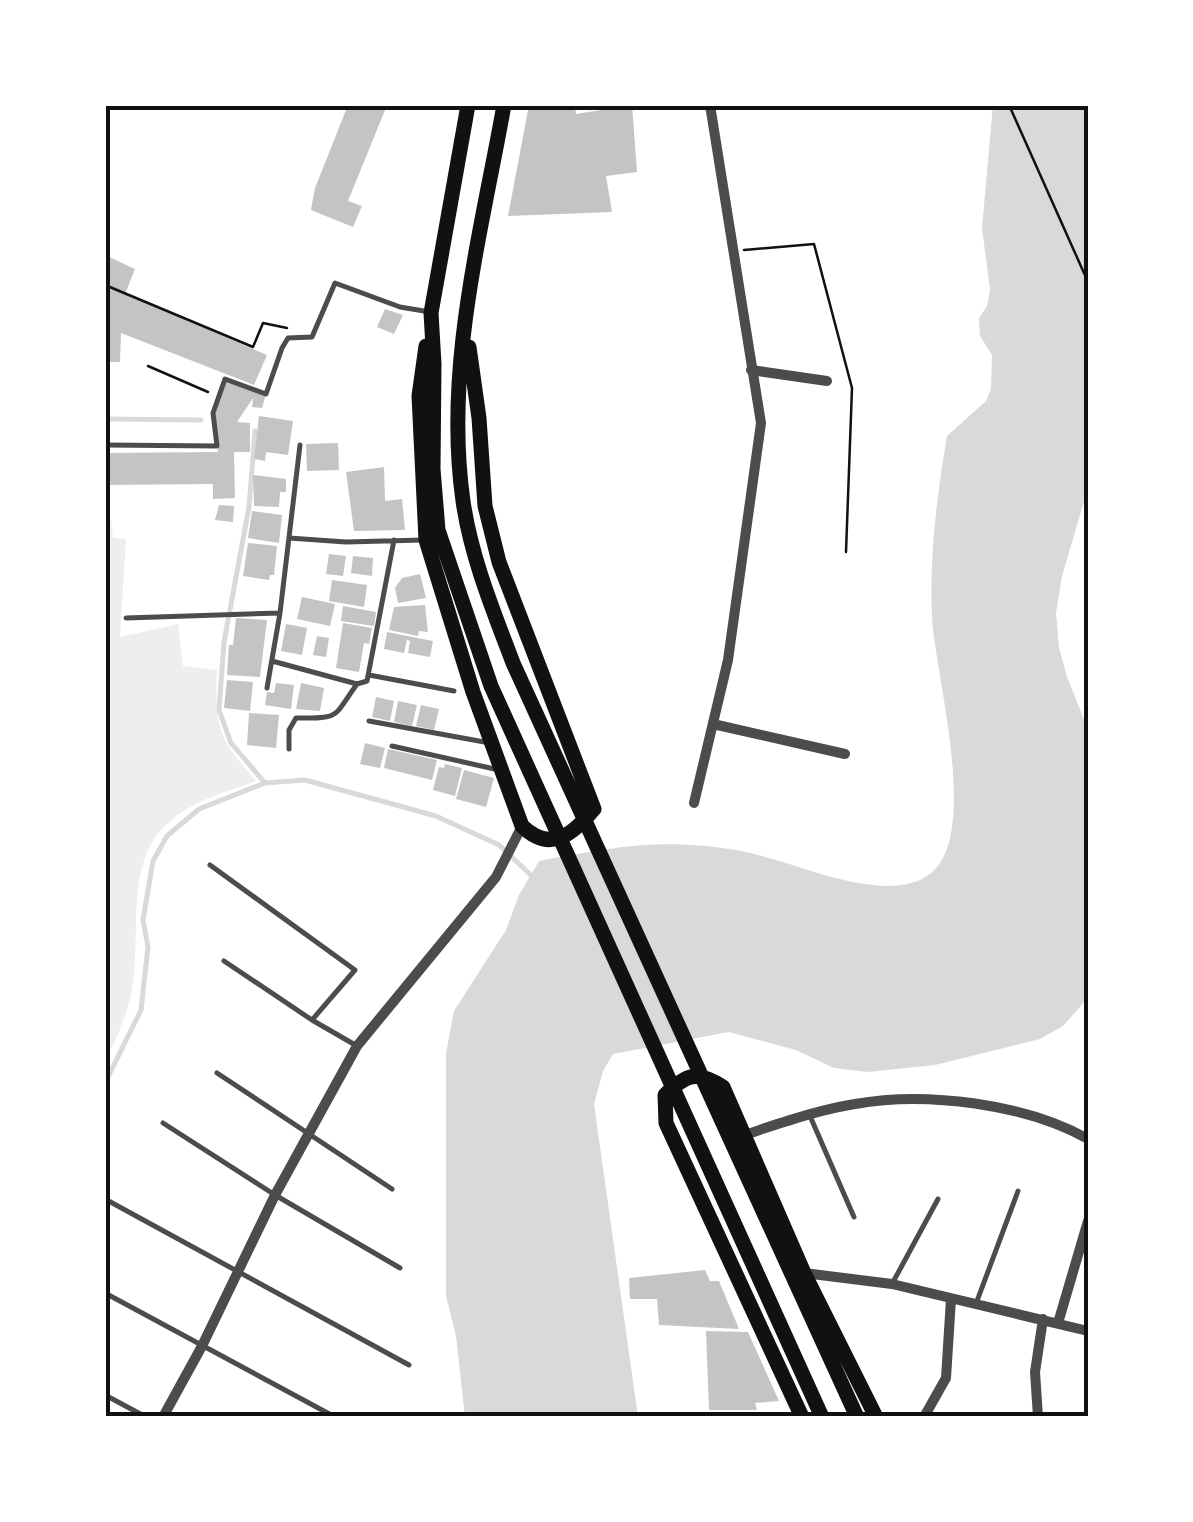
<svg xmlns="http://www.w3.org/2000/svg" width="1193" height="1522" viewBox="0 0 1193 1522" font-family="Montserrat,sans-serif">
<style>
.green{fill:#eee}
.water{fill:#d9d9d9}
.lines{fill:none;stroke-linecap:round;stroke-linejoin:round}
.stream{stroke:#d9d9d9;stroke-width:5}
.building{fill:#c4c4c4}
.path{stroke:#111;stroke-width:2.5}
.service{stroke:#4c4c4c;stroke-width:5}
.minor{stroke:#4c4c4c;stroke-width:10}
.primary{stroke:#111;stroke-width:15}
.neatline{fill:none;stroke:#111;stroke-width:4}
</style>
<rect width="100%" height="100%" fill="#fff"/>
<path class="green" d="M105,520H111L113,538L126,539L120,637L178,624L183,666L217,670C214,727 219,739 256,781C224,793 190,801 166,825C125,864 141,930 133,981C129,1011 119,1034 105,1060Z"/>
<path class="water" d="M993,105H1088V488L1062,576L1056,613L1059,647L1067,677L1088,729L1086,1000L1063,1026L1040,1039L935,1065L868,1072L834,1068L796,1050L729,1032L613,1054L603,1071L594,1104L638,1417H465L456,1336L446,1296V1053L454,1011L506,930L519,895L539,861C613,847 665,837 741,851C781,859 818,876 858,883C882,887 910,889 930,874C981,835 935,675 932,617C929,558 937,495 947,436L986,401L991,389L992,355L980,336L979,318L987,306L990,290L982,228Z"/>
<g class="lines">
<path class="stream" d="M105,419L201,420
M255,431L249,507L224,642L219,710L231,743L265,783
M105,1083L141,1010L148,947L143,920L153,861L167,836L199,809L265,783L305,780L436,816L499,845L534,878"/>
</g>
<path class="building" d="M348,105H387L348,201L362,206L353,227L311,210L315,188Z
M529,105H575L576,114L632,105L637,172L606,176L612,212L508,216Z
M105,255L135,269L125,294L267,355L254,385L121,333L120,362H105Z
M385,309L403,315L394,334L377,327Z
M225,379L266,394L262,408L252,407L253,398L237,422L250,423V452H234L235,498L213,499V484L105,485V453L218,452L213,413Z
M259,416L293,421L288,455L266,452L265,461L254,459Z
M338,443L339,470L307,471L306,444Z
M384,467L385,501L402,499L405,530L354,531L346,472Z
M253,475L286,479V492H280L279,507L254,506Z
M219,505L234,506L233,522L215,520Z
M252,511L282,515L279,543L248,538Z
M248,543L277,546L274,575H270L269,580L243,576Z
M329,554L346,556L343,576L326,574Z
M353,556L373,558L372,576L351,573Z
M420,574L426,598L398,603L395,588L402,578Z
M332,580L367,585L364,607L329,601Z
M302,597L335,604L330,626L297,619Z
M425,605L428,632L419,631L418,636L389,630L394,607Z
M343,606L376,612L374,626L341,621Z
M236,618L267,620L260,677L227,675L229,645H233Z
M343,623L372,628L369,644L364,643L359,672L336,668Z
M286,624L307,628L302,655L281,651Z
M387,632L433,641L430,657L408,653L410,641L407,640L404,653L384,649Z
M317,636L329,638L326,657L313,655Z
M227,680L253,682L250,711L224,708Z
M276,683L294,685L291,709L265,705L267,692L274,693Z
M301,683L324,688L320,711L296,709Z
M376,697L394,701L390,721L372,717Z
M398,701L417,705L412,726L394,722Z
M421,705L439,709L434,730L416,726Z
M249,713L279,715L276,748L247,745Z
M365,743L385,748L380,768L360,764Z
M388,749L437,760L432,780L384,768Z
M445,764L462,768L455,796L433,790L439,767L444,768Z
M464,770L494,778L486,807L456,799Z
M705,1270L710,1281H719L739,1329L659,1325L657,1299H630L629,1278Z
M706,1331L748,1332L779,1401L755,1403L757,1410H709Z"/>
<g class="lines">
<path class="path" d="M1009,105L1088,282
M744,250L814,244L852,388L846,552
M105,285L253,347L263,323L287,328
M148,366L208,392"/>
<path class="service" d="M105,445L217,446L213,413L225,379L266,394L282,348L288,338L312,337L335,283L400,307L430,312
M289,538L346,542L423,540
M126,618L280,613
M272,661L357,684L367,681L394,540
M369,675L454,691
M267,688L280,613L300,445
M369,721L490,743
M392,746L499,770
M289,749V730L296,718C341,718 332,719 357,684
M210,865L355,970L312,1020
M224,961L312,1020L357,1046
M217,1073L392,1189
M810,1116L854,1217
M163,1123L275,1195L400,1268
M105,1199L409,1365
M892,1284L938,1199
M105,1293L335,1417
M977,1301L1018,1191
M105,1395L146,1417"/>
<path class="minor" d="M751,370L827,381
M713,724L845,754
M694,803L728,660L761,423L710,105
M744,1135C781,1123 817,1110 855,1104C926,1091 1026,1104 1088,1139
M804,1273L892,1284L1088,1331
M1058,1323L1088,1221
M163,1417L202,1346L275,1195L357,1046L496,877L522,826
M924,1417L946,1378L951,1299
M1038,1417L1035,1372L1043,1319"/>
<path class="primary" d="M468,105L431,313L434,364L433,469L438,530L491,686L822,1417
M504,105C481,234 444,369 463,501C471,557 493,610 513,663L857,1417
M426,346L419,396L426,540L473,692L522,826C551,854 573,834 594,809L499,562L485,506L479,418L469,347
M802,1417L666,1123L665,1095C686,1074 697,1070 723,1087L804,1273L876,1417"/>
</g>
<rect width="1193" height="1522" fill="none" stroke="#ffffff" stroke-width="215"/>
<rect x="108" y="108" width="978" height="1306" class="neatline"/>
</svg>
